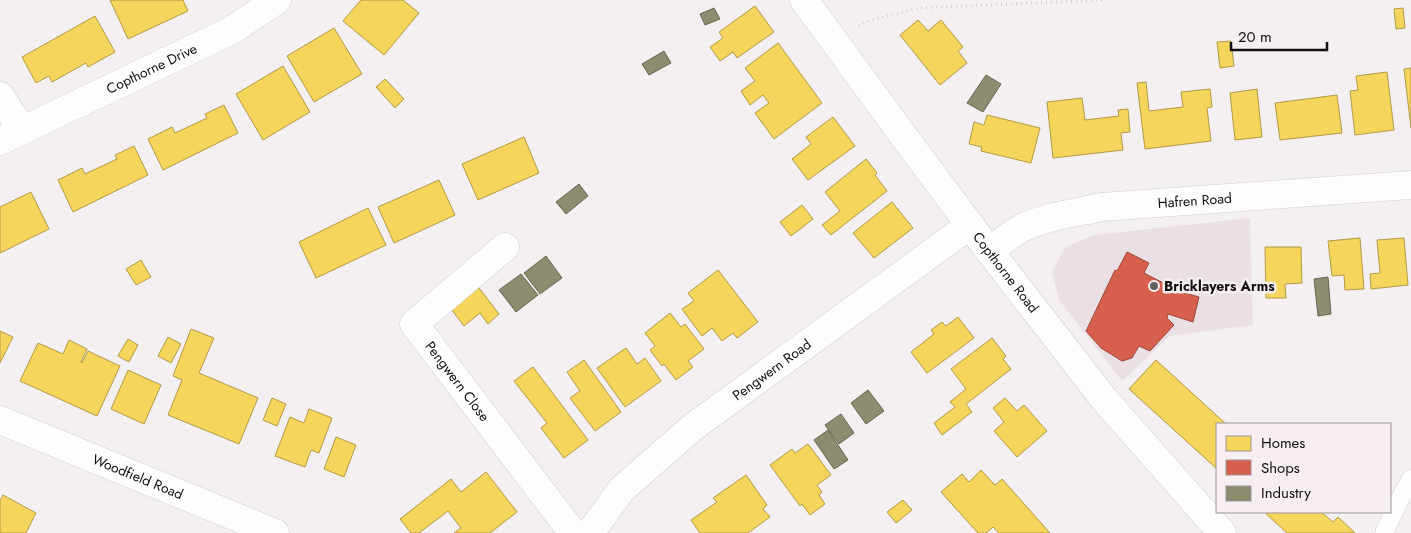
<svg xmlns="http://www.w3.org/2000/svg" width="1411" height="533" viewBox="0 0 1411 533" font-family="Jost,sans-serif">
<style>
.built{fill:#eadfe3}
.homes{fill:#f6d55c;stroke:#b29a45}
.shops{fill:#d6604d;stroke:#9b483b}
.industry{fill:#8c8c6e;stroke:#676652}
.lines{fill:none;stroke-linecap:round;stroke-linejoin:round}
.service-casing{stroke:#d0cdcf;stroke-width:19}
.minor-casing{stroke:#d0cdcf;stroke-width:29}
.secondary-casing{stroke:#d0cdcf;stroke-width:29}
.path{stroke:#d0cfcf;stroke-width:3;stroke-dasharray:1 4;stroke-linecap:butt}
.service{stroke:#fdfdfd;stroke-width:18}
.minor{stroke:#fdfdfd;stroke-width:28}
.secondary{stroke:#fdfdfd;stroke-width:28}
.poi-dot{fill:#615e5f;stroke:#f6eef1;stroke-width:2}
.labels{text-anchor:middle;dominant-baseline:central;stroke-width:5;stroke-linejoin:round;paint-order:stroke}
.street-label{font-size:14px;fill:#120f10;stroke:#f6eef1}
.poi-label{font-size:14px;font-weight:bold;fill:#120f10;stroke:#f6eef1;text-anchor:start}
</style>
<rect width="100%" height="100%" fill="#f4f0f2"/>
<path class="built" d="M1250,218L1253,325L1170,336L1122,381L1059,300L1052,272L1065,247L1094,235Z"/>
<path class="homes" d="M110,0H183L188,11L128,39Z
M361,0H403L419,13L384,55L343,21Z
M755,6L774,32L737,58L733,52L720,61L710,47L723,38L719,32Z
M1403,8L1405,28L1396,29L1394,9Z
M95,16L115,52L88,67L86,63L52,82L49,76L36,83L22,57Z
M918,20L928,31L941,20L963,47L958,51L967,63L940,85L900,35Z
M334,28L362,74L314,102L287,56Z
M1231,41L1234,66L1220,68L1217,42Z
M778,43L822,103L774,139L755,113L769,103L763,95L750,105L741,91L755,81L745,68Z
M283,66L310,112L263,140L236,94Z
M1411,68V128L1404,69Z
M1387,72L1394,130L1355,135L1350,91L1358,90L1356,76Z
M385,79L404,99L395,108L376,87Z
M1146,82L1149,111L1183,107L1181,92L1210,89L1212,107L1207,108L1211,141L1145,149L1137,83Z
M1257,89L1262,137L1235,140L1230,93Z
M1337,95L1342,133L1280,140L1275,103Z
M1082,98L1085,120L1119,116L1118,110L1128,109L1130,132L1121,133L1123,150L1053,158L1047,102Z
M224,105L238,133L163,170L148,139L172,127L175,133L207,118L205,114Z
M987,115L1040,128L1031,163L981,151L982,147L969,144L974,122L984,125Z
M833,117L855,146L808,180L792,159L811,144L806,137Z
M524,137L539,173L478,200L462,164Z
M134,146L148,175L73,212L58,180L82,168L85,174L117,159L115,155Z
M866,159L877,173L875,175L887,191L831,235L822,225L840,211L825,192Z
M439,180L455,215L394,243L378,207Z
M31,192L49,229L0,253V207Z
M892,202L913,228L874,258L853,233Z
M802,205L813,219L791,236L780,222Z
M368,208L386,245L316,278L299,242Z
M1360,238L1364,289L1345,290L1344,275L1332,276L1328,241Z
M1404,238L1408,285L1371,289L1370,274L1380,273L1377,240Z
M1265,247H1301L1302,283L1285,284L1286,298H1266Z
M141,260L151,277L136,285L126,269Z
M718,270L758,322L737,338L733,333L722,341L712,328L702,336L682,309L694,301L688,293Z
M476,284L499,314L488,324L480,313L464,326L449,306Z
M670,313L681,327L685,324L704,349L688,361L693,367L676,380L664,364L662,366L650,350L655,346L645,333Z
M958,317L974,338L927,373L911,352L934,334L931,330L942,322L946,326Z
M191,329L214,338L199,373L258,398L239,444L168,415L182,380L173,376Z
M0,331L13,337L0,363Z
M168,337L181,344L171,363L158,356Z
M992,338L1006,356L1003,359L1011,369L966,404L972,412L942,435L934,423L955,407L950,402L966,389L951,369Z
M128,339L138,345L129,362L118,356Z
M69,340L87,349L81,362L82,363L88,351L120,366L97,416L20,381L38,343L63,354Z
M626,348L637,364L645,358L661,381L625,407L597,368Z
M584,360L621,412L595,431L570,398L580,391L567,372Z
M1156,360L1226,424H1217V469L1129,389Z
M533,367L588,440L564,458L541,428L547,423L514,381Z
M128,370L161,385L144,424L111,409Z
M272,398L286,404L277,426L263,420Z
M1005,398L1017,411L1024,405L1047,431L1017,457L994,431L1004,422L993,408Z
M309,409L332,418L319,453L311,450L305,467L275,456L290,417L304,423Z
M336,437L356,445L344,477L324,469Z
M808,444L831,475L817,485L822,492L819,495L825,504L810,515L802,504L800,506L770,465L792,449L795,453Z
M981,470L995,485L1002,479L1050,533H999L993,527L986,533H978L941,492L962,474L969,482Z
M486,472L517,512L490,533H454L461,528L448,511L419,533H411L400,519L451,479L461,492Z
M746,475L767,505L763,509L770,517L748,533H700L691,520L717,502L713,498Z
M3,495L36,513L26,533H0V501Z
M903,500L912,510L896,523L887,512Z
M1264,512H1321L1333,522L1338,517L1355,533H1287Z"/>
<path class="shops" d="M1127,252L1149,263L1144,273L1171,287L1174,290L1199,297L1193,322L1168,314L1167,318L1174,325L1150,351L1139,346L1132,358L1122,361L1101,348L1086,331L1115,270L1117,271Z"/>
<path class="industry" d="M714,8L720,19L705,25L700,14Z
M664,51L671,63L649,75L642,64Z
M986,75L1001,84L983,112L967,103Z
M579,184L588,196L566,214L556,202Z
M546,256L562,278L540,294L524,273Z
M521,274L538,295L516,312L499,290Z
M1328,277L1331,314L1318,316L1314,279Z
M868,390L884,411L866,424L851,403Z
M841,414L854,433L839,444L825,425Z
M828,430L848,460L834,469L814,440Z"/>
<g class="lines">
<g class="service-casing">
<path id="service" d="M1384,533L1403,493L1411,479"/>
</g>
<g class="minor-casing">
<g id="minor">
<path d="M0,96L22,130"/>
<path id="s1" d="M0,141L232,30L277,0"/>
<path id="s2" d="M505,247L414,324L573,533"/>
<path id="s3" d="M990,252C1000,243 1010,234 1022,228C1047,216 1075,213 1102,207L1411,185"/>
<path id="s4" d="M0,420L275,533"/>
<path id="s5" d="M590,533L622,489L693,427L970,225"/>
</g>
</g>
<g class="secondary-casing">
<g id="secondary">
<path id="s6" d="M804,0L905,138L990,252L1104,399L1222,533"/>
</g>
</g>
<path class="path" d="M859,26L869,21L919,8L1104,0"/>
<use href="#service" class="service"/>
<use href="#minor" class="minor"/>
<use href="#secondary" class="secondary"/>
</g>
<circle class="poi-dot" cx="1154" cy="286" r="5"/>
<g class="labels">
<g class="street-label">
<text stroke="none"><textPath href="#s1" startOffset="168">Copthorne Drive</textPath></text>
<text stroke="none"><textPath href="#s3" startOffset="216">Hafren Road</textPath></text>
<text stroke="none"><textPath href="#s6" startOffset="339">Copthorne Road</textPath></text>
<text stroke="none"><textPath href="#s5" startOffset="246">Pengwern Road</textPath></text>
<text stroke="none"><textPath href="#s2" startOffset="191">Pengwern Close</textPath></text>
<text stroke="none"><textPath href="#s4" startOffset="149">Woodfield Road</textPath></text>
</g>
<g class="poi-label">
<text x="1164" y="286">Bricklayers Arms</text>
</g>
</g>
<rect x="1216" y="423" width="175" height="90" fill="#f6eef1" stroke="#9b9597"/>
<rect x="1226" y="436" width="25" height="15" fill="#f6d55c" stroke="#9b9597"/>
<text x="1261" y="448" font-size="15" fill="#120f10">Homes</text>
<rect x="1226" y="460" width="25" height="15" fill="#d6604d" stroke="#9b9597"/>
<text x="1261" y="473" font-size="15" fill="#120f10">Shops</text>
<rect x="1226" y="486" width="25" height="15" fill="#8c8c6e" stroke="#9b9597"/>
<text x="1261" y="498" font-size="15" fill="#120f10">Industry</text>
<path d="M1231 42v8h96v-8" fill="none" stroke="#120f10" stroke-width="2.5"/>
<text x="1238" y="42" font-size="15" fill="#120f10" stroke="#f6eef1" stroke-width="4" paint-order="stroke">20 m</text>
</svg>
